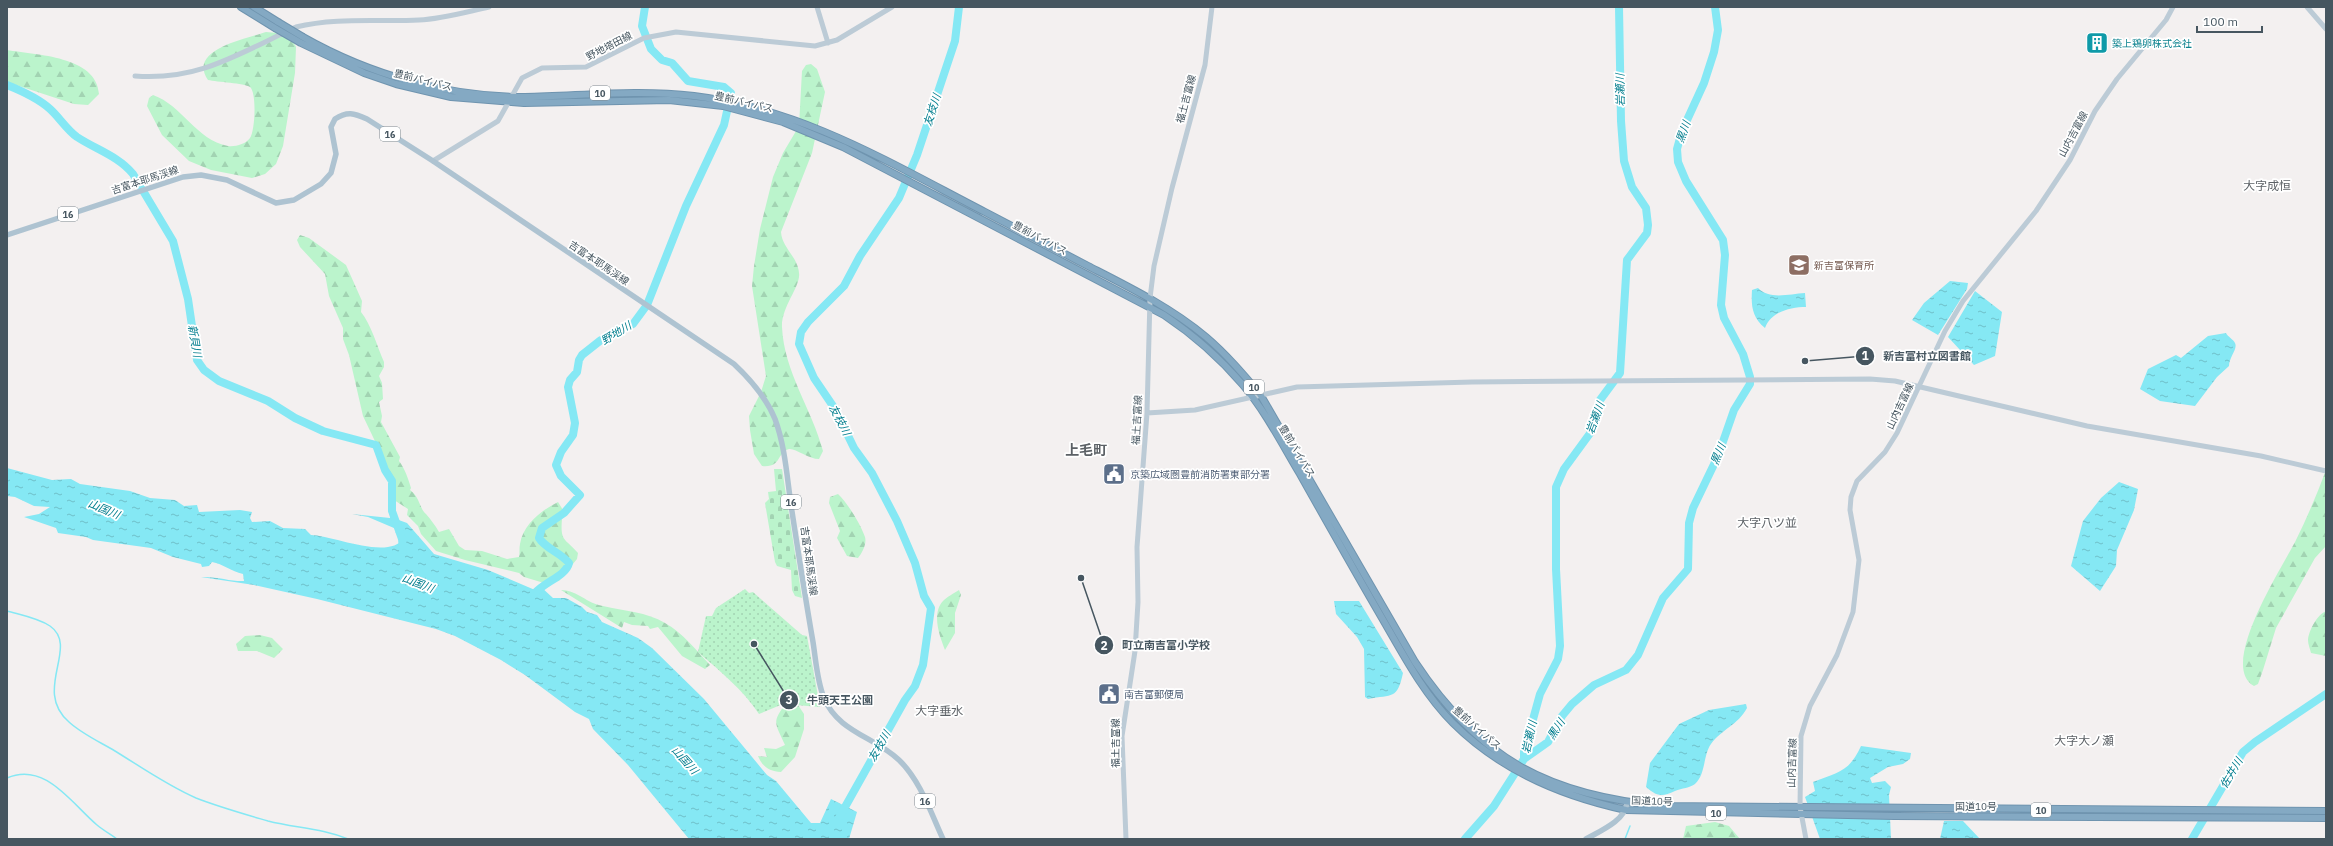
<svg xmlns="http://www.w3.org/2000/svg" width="2333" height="846" viewBox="0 0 2333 846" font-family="'IBM Plex Sans','Noto Sans JP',sans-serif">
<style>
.forest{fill:url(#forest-firs)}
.cemetery{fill:url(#cemetery-stones)}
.park{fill:url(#park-dots)}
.water{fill:url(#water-ripples)}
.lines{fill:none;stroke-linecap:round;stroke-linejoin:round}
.stream{stroke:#85e8f4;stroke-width:1.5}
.river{stroke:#85e8f4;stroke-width:8}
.highway-casing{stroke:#6f94af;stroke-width:8}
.secondary{stroke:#bccbd6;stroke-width:5}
.primary{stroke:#aec3d1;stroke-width:5.5}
.highway{stroke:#84a9c3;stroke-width:6}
.highway-bridge-casing{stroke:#6f94af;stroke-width:8;stroke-linecap:butt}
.highway-bridge{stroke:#84a9c3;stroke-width:6}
.labels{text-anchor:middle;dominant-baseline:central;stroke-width:3.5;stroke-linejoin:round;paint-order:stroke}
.shield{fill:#fff;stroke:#7e8990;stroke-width:1}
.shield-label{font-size:9px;font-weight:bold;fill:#465660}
.culture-label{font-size:10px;fill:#0d838f;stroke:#fff;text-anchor:start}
.street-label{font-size:10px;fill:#465660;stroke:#fff}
.education-label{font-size:10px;fill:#785e54;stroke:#fff;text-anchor:start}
.service-label{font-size:10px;fill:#4e5e75;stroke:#fff;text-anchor:start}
.water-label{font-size:11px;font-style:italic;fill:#047f8f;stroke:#fff}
.quarter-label{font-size:12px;fill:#5c6166;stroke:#fff}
.district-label{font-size:14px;font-weight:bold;fill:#5c6166;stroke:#fff}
.leader{fill:none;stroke:#465660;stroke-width:1.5}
.callout-dot{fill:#465660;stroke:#fff;stroke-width:1.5}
.mark-label{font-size:12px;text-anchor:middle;font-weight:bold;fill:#fff}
.callout-label{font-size:11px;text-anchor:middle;font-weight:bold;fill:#465660;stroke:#fff;stroke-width:3.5;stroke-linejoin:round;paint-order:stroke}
</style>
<defs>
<pattern id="forest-firs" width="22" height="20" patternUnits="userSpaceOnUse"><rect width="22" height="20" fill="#bbf4cc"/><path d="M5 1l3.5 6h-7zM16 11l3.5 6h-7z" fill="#a2d3b2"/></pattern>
<pattern id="cemetery-stones" width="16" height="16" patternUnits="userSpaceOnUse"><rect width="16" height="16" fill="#bbf4cc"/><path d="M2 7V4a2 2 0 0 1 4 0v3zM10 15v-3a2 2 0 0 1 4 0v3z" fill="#a2d3b2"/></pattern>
<pattern id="park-dots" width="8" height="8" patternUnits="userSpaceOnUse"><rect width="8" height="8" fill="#bbf4cc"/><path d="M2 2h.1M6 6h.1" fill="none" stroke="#a2d3b2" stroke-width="1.8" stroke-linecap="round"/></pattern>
<pattern id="water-ripples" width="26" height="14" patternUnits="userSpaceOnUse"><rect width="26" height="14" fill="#85e8f4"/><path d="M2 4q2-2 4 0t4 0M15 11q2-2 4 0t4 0" fill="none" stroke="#6fbfc9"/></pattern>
</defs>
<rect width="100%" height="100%" fill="#f3f0f0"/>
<path class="forest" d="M266,32L289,34L296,47L295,73L283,146L276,164L265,174L252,178L211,170L189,161L162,135L147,106L149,98L153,95C182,105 196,140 228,146C235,147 246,144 250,138C255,131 257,93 250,87C244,83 217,82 208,80C187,50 245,39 266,32Z
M7,50C36,55 97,56 99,94L88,105L74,104L7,82Z
M811,64L817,69L825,92L812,153L781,232C782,248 798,257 799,273C801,286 781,307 782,327C784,372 812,409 823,451L819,459C809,459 795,448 789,449C776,453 782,468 762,466L754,454L750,430L749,416L761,392L766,376L752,286L754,266L760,229L773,177L783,153L799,126L802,71L806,65Z
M300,235L309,238L346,265L362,301L361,312C371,324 377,346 384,362V367L379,376L382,383L383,399L379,402L382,416L381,422L400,457L399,461C405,469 408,478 411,488L410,490C420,497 419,508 426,514C431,520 435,525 439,532L449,529L459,546L465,550L482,551L507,559L519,557C520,553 519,548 520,544C523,524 542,510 558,502L563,510L558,520L562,519C560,542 565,538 578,553L577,559L559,581L544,583L524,577L519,573L465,560L436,551L421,534L418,526L407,515L408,509L394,500L391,494L395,485L393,479L363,416L349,355L343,339V328L329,296L325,274L300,247L297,240Z
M2326,470V546L2315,558L2276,628L2263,670L2258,684L2254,686C2217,666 2284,565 2296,540C2307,518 2317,494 2326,470Z
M838,494C847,502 861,525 865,537C867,544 862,553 858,558L847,556L837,538L840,531L829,503L830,497Z
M561,590C579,591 586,603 603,606C624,611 647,612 665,623C683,633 696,650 710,665L705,669L682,656L658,627L650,629L648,626L632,625L624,622L622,628Z
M959,590L961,595L955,613V633L945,650C940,637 931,614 943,601C947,597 954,593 959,590Z
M2326,611V656L2311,653C2310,649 2308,644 2308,640C2309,630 2317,615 2326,611Z
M260,635L272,638L283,649L274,658L257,651H238L236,644L245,636Z
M787,702H796L804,714V729L795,757L781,772C770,771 763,768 758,756L767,757L764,748L776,749L785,745C775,722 771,723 787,702Z
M1715,822L1729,826L1740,839H1683L1686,826Z"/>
<path class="cemetery" d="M774,469H782L802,598L795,596L792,590L791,570L777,566L775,562L765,503L769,499L768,492L776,491Z"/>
<path class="park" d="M745,589L749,593L753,592L802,635L807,636L820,707L783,704L759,714C743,690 720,671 698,652L706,616H712L716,608Z"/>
<path class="water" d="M1950,281L1968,283L1967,289L1938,335L1912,320L1924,303Z
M1758,288C1769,300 1789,294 1805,293L1806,307C1790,307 1771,312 1765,328C1752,317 1751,306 1752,290Z
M1975,291L2002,312L1995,356L1974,365L1948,337Z
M2226,333C2228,337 2233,339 2235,343C2238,349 2229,357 2229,366L2217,377L2195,406L2160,401L2140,389L2148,369L2176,355L2181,358L2208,336Z
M7,468L52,480L71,479L80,484L130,491L150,498L175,500L184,506L197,505L199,512L240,510L252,512L250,518L252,522L270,521L283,528L305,529L311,535C332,535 389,561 404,538L395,532L401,531L368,517L352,514L390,518L391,507H393L396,519L407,523L434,554L488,570L535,590L540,586L553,598H566L582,607L587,612L597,615L602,622L638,638L652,648L704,699L767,775L776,781L811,823H820L831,799L857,812L849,839H689L628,765L593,729L589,719L575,712L525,675L501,660L455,636L436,629L317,599L254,585L201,577C216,576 233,582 244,581L243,574C231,571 223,564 212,562L209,566L202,567L201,564L173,557L151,548L93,540L86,537L58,533L56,528L24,517L39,514L50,507L34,506L15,497L7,496Z
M2119,482L2138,489L2134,510L2117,550L2116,566L2100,591L2071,566L2083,521L2101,498Z
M1334,601H1359L1403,673C1397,700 1393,694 1368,699L1365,697L1364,649L1357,637L1336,614Z
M1746,704L1747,708C1738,725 1722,729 1711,744C1703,755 1706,774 1695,784C1690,788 1682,788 1675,791C1662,797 1658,797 1646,787L1650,763L1679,724L1709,710Z
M1861,746L1911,753L1910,759L1903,764L1888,767L1870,778L1872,783L1885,781L1891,787L1889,795L1891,839H1820L1805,797L1815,791L1813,782C1839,772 1849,772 1861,746Z
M1944,821H1963L1980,839H1940Z"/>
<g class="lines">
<path class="stream" d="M7,611C21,615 38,618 50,626C80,647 32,690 69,722C82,734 100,742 115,751C141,767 168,786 196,798C219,807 244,814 268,821C295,828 322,828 348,839
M7,778C45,761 72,804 97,825C103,830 110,834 117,839
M1625,839L1630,826"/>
<path class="river" d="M7,85C22,91 38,98 50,109C59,117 67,130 77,137C97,150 118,156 133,174L173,241L188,299L197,360L204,370L219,381L268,401L295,418L323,431L376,445L385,470L392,481V511L402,539L403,550
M534,594C544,582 566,576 569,563C560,552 546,549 539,538L542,528L564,513L580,495L561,476L556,465L561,452L573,435L575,423L568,387L570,380L577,372L579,360L582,355L601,340L633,324L647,305L686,206L724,125L731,93L724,87L688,81L672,63L662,60L651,49L642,26L645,7
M1524,759V752L1540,694L1558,659L1560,646L1556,569V487L1564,469L1591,432L1600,400L1620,373L1627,260L1647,233L1648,225L1646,208L1632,187L1624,161L1621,121L1619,7
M840,816L905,700L915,686L923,665L931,608L924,596L915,563L897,521L872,473L854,448L835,409L814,378L799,344L801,332L808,322L844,286L860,256L899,198L917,155L955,41L959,7
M1465,839L1494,806L1524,759L1548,742L1562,716L1572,704L1594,685L1626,670L1638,655L1663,598L1688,569L1689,523L1693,508L1718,456L1734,410L1750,384V377L1743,354L1724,318L1721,305L1725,255L1723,240L1686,181L1678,162L1677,149L1682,131L1704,83L1714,52L1718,30L1715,7
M2192,839L2243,752L2255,742L2326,694"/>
<g class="highway-casing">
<path id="highway" d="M241,7L275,28
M254,7L278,22
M303,37C370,75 448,97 525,97C581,96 637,89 694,96C802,109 890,163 985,212C1020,230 1054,248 1088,266C1129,287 1170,307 1206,337C1226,354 1243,374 1260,394L1415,662C1479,759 1549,796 1664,806L2326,811
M301,43L364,73L396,84L451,97L524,103L669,100L723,106L783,122L843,147L1164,315C1194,335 1220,358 1243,385C1266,412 1282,444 1300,474C1327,522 1354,570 1382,618C1403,654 1423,693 1453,723C1501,771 1561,796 1626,810L1894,816L2326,818"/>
</g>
<path class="secondary" d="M817,7L828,43
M2307,7L2326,29
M135,76C199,81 240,53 296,27C336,17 378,22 419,20C442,19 466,12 489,7
M433,161L498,121L522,78L542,68L586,67L644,38L676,32L815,46L837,40L892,7
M1147,413L1195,410L1297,387L1472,382L1870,379L1895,381L2087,426L2261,456L2326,471
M1126,839L1122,736L1135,651L1138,602L1137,547L1147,413L1150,298L1154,266L1172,188L1205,65L1212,7
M1806,839L1800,807L1801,736L1810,706L1837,655L1853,612L1859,560L1850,510L1851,497L1857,481L1885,452L1897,433L1945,331L1963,301L2036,211L2070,160L2095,111L2117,79L2166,20L2173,7"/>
<path class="primary" d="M7,235L183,177L201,175L227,180L276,203L294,200L321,184L331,173L336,154L331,127L335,119C347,111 354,113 367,119L433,161L734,364C751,380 766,397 775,419C785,446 787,477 791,505C798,551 805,596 813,642C816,661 817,681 824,698C838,732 875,737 899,760C920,780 931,813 943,839
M1586,839C1600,831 1625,821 1627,803"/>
<use href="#highway" class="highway"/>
<g class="highway-bridge-casing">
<path id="highway-bridge" d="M278,22L303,37
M275,28L301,43"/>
</g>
<use href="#highway-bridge" class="highway-bridge"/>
</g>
<defs>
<g id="building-square" transform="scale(1.15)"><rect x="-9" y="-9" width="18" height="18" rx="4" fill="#0f9aa8" stroke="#fff"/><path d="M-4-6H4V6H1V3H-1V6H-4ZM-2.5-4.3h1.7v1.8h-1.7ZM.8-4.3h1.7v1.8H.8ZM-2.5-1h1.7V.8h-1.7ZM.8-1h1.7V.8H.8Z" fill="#fff"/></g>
<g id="school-square" transform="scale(1.15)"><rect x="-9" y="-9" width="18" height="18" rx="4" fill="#8d6e63" stroke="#fff"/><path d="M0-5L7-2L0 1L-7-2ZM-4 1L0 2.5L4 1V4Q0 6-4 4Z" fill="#fff"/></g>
<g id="civic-square" transform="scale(1.15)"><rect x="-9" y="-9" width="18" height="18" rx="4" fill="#5c6f8a" stroke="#fff"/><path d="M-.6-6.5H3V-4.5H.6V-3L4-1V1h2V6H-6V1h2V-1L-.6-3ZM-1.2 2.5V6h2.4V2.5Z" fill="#fff"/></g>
</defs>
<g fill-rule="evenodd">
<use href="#building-square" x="2097" y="43"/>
<use href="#school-square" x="1799" y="265"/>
<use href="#civic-square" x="1114" y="474"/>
<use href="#civic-square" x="1109" y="694"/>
</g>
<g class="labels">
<g class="shield">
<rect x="590" y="86" width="20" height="14" rx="3"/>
<rect x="380" y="127" width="20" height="14" rx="3"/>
<rect x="58" y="207" width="20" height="14" rx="3"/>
<rect x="1244" y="380" width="20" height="14" rx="3"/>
<rect x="781" y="495" width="20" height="14" rx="3"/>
<rect x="915" y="794" width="20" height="14" rx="3"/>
<rect x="2031" y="803" width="20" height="14" rx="3"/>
<rect x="1706" y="806" width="20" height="14" rx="3"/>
</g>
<g class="shield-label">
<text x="600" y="93">10</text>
<text x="390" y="134">16</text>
<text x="68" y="214">16</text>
<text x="1254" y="387">10</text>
<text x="791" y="502">16</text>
<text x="925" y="801">16</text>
<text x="2041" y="810">10</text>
<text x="1716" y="813">10</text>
</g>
<g class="culture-label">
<text x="2112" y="43">築上鶏卵株式会社</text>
</g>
<g class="street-label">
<text transform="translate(609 46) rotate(-27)">野地塔田線</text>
<text transform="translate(423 80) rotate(14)">豊前バイパス</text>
<text transform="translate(1186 99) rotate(-75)">福土吉富線</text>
<text transform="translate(744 102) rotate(13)">豊前バイパス</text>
<text transform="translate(2073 134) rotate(-62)">山内吉富線</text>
<text transform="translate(145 180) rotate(-18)">吉富本耶馬渓線</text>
<text transform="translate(1040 238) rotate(28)">豊前バイパス</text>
<text transform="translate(599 263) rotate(34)">吉富本耶馬渓線</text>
<text transform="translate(1900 406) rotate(-65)">山内吉富線</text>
<text transform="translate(1137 420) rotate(-87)">福土吉富線</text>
<text transform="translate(1297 451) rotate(59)">豊前バイパス</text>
<text transform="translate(809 561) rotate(82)">吉富本耶馬渓線</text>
<text transform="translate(1477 728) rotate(41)">豊前バイパス</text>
<text transform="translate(1115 743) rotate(-90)">福土吉富線</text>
<text transform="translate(1792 763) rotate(-88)">山内吉富線</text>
<text transform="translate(1652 801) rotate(2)">国道10号</text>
<text x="1976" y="806">国道10号</text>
</g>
<g class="education-label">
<text x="1814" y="265">新吉富保育所</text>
</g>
<g class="service-label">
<text x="1130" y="474">京築広域圏豊前消防署東部分署</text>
<text x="1124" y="694">南吉富郵便局</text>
</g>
<g class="water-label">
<text transform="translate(1620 90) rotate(-91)">岩瀬川</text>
<text transform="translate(932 110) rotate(-72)">友枝川</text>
<text transform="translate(1683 132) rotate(-70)">黒川</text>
<text transform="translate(616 333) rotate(-31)">野地川</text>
<text transform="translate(195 341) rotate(80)">新貝川</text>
<text transform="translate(1595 418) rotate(-70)">岩瀬川</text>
<text transform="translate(840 420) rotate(62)">友枝川</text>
<text transform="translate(1718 454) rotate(-68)">黒川</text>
<text transform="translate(104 509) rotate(23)">山国川</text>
<text transform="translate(418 583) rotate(21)">山国川</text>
<text transform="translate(1556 729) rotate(-57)">黒川</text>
<text transform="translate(1529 737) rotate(-77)">岩瀬川</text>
<text transform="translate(879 746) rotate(-60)">友枝川</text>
<text transform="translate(685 760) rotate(48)">山国川</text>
<text transform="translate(2231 773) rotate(-59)">佐井川</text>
</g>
<g class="quarter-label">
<text x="2267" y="185">大字成恒</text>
<text x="1767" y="522">大字八ツ並</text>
<text x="939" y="710">大字垂水</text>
<text x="2084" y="740">大字大ノ瀬</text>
</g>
<g class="district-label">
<text x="1086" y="450">上毛町</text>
</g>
</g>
<path class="leader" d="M1805 361L1865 356M1081 578L1104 645M754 644L789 700"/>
<g class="callout-dot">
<circle cx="1805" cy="361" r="4"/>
<circle cx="1081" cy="578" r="4"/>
<circle cx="754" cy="644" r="4"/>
<circle cx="1865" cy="356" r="10"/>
<circle cx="1104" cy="645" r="10"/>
<circle cx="789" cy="700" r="10"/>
</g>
<g class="mark-label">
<text x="1865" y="360">1</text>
<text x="1104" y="650">2</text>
<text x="789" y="704">3</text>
</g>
<g class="callout-label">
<text x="1927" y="360">新吉富村立図書館</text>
<text x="1166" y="649">町立南吉富小学校</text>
<text x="840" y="704">牛頭天王公園</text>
</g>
<rect width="2333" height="846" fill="none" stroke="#465660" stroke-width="16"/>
<path d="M2197 26v6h65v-6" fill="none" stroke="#465660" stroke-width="2"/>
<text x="2203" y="26" font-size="12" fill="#465660" stroke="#ffffff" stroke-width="3" paint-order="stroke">100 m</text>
</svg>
